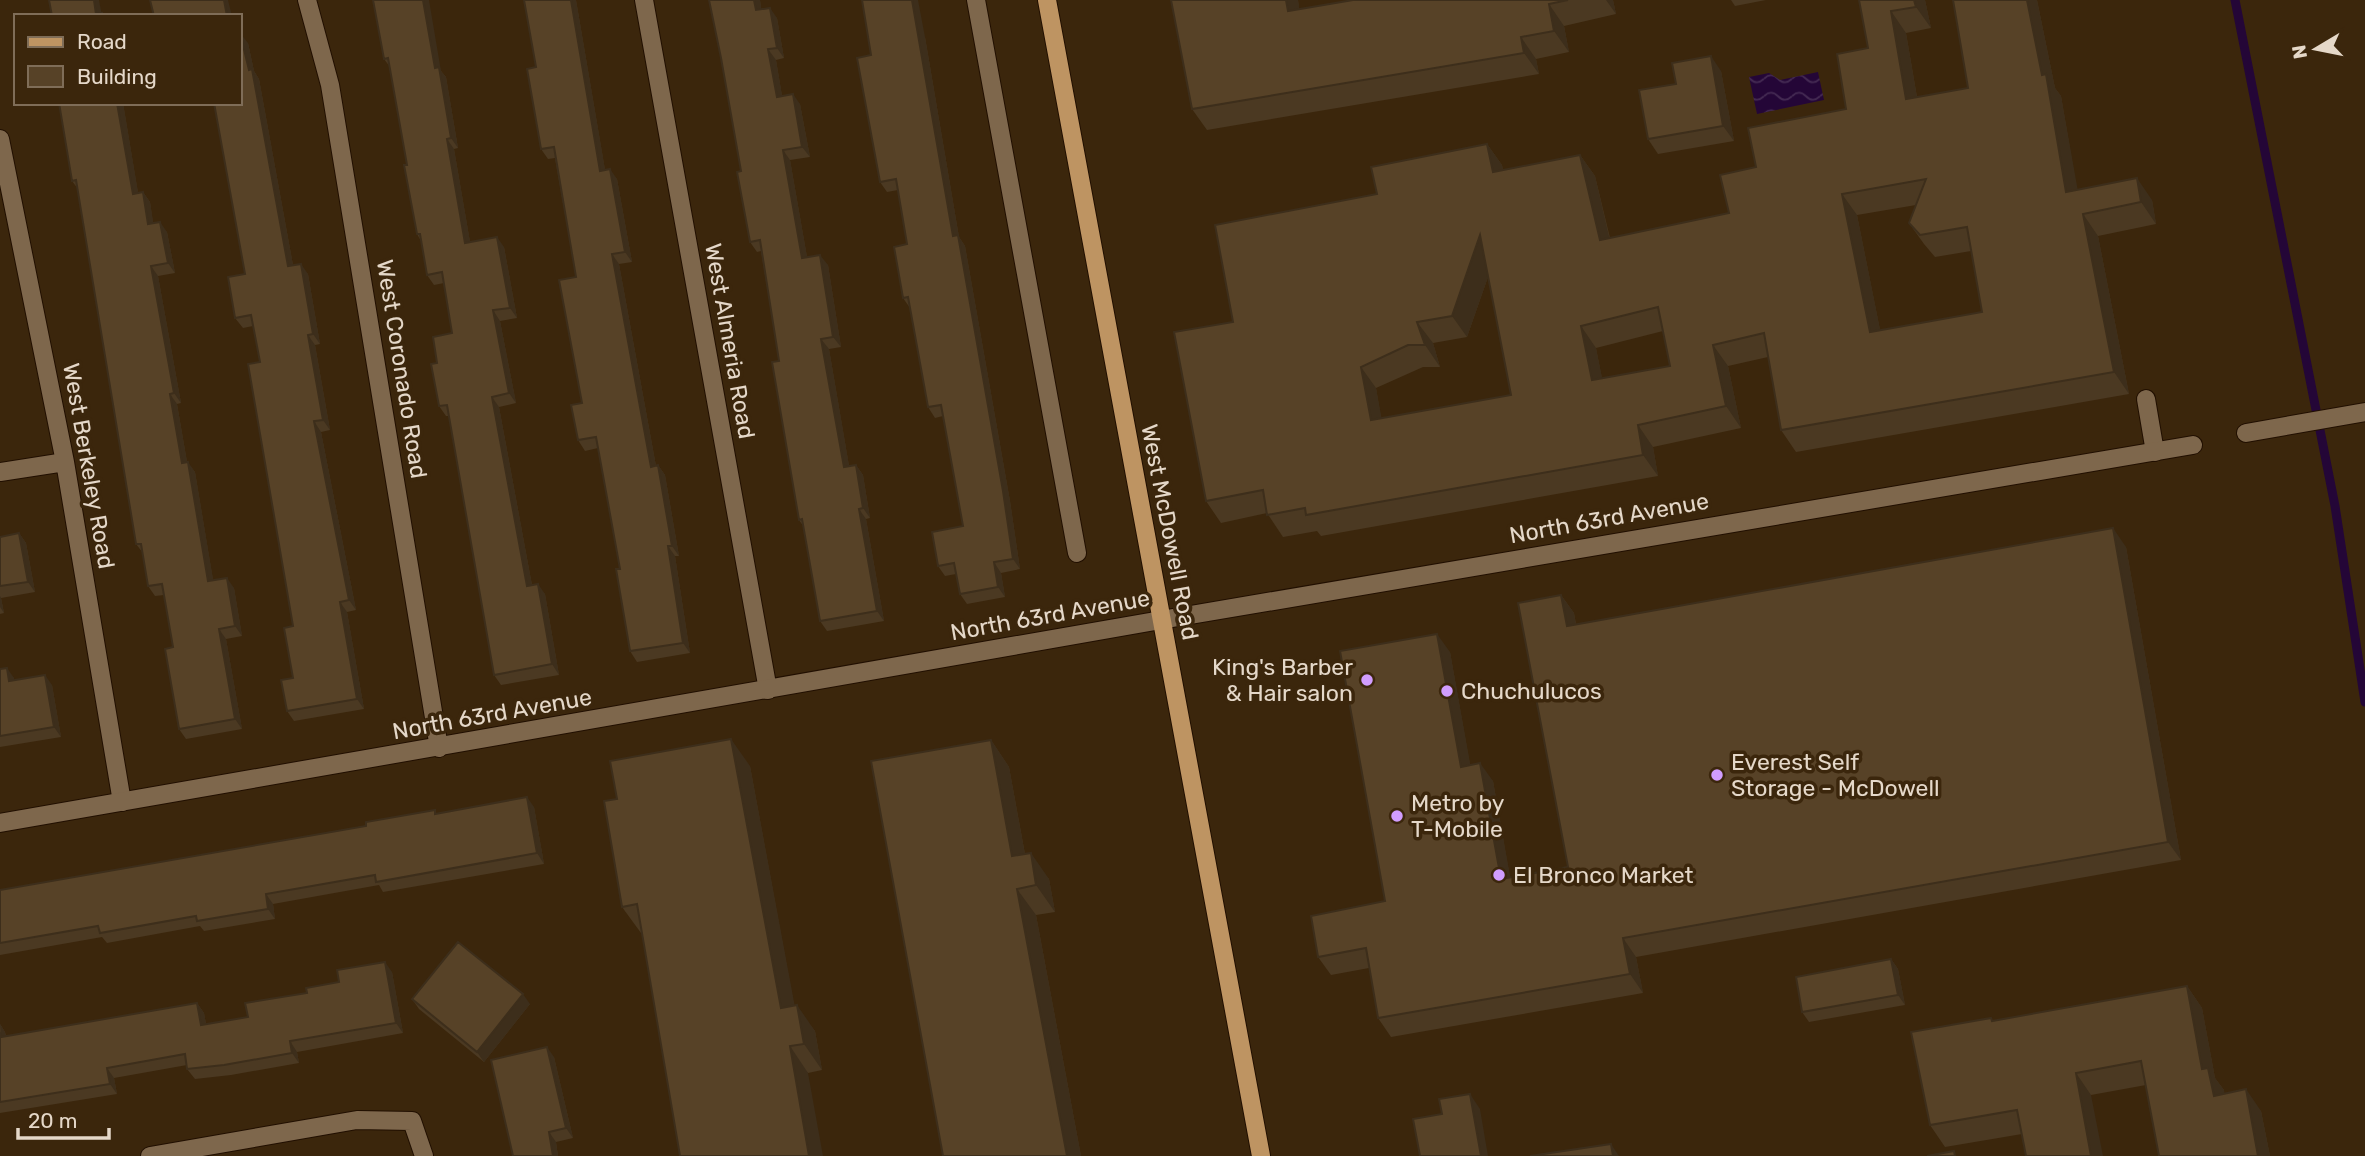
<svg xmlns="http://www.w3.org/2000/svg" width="2365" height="1156" viewBox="0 0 2365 1156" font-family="Rubik,sans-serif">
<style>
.water{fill:url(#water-waves)}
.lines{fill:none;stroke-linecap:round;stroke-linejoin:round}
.stream{stroke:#240637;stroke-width:9}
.lane-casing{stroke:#210f00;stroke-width:20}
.street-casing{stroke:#210f00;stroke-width:20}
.secondary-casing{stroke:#210f00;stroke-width:20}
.primary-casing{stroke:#210f00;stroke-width:20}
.lane{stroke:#7e674c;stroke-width:18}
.street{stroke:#7e674c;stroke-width:18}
.secondary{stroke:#7e674c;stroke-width:18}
.primary{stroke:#be9462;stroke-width:18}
.wall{fill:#4b3922;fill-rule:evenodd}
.shaded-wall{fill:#3d2e1b}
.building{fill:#574227;stroke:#3d2e1b;stroke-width:2;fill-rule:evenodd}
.poi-dot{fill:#d19dfe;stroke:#3b260c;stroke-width:2.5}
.labels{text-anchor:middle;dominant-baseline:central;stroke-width:7;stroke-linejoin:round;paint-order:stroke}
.street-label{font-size:23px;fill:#e5d8c9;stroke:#3b260c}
.poi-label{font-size:23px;fill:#e5d8c9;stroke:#3b260c;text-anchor:start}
</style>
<defs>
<pattern id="water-waves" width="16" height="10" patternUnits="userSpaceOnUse" patternTransform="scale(1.75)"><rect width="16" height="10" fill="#240637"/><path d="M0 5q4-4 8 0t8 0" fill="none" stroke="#442a53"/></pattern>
</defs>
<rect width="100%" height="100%" fill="#3b260c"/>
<path class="water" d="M1818,72L1824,100L1757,114L1749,77L1769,73L1780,80Z"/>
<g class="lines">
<path class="stream" d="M2235,0L2335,506L2365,702"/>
<g class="lane-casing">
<path id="lane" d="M2146,399L2155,452"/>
</g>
<g class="street-casing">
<path id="street" d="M307,0L330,85L439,748
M644,0L768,690
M976,0L1077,553
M0,139L65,462L122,802
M2246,433L2365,412
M0,472L65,462
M1161,620L2193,445
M150,1156L357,1120L412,1121L424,1156"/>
</g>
<g class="secondary-casing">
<path id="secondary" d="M0,823L1161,620"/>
</g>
<g class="primary-casing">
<path id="primary" d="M1047,0L1261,1156"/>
</g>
<use href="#lane" class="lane"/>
<use href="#street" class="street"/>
<use href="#secondary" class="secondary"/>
<use href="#primary" class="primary"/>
</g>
<path class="wall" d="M373,0L441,71L446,77L458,148L454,149L470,242L504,247L517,318L500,321L516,403L499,407L532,585L545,594L559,675L501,685L494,675L449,416H446L439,406L437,363L452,333L444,283L434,285L427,275L421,241L417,234L407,165L390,67L384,59Z
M576,0L605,170L617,179L632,262L619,264L656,466L658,465L665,475L679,556H675L690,653L637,662L630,651L620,569L598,448L585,451L578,440L582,403L576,277L555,158L548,159L541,149L536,67Z
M709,0H760L761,9L777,18L784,58L776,60L782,96L800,104L810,157L790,160L807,257L828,265L841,347L829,349L849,466L856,465L863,475L870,518L866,519L884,621L827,631L820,621L804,527L799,520L779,361L761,251L757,252L750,242L741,171L721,58Z
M1298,0L1299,9L1353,0H1613L1616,14L1564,26L1569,52L1536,59L1539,74L1207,130L1192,109Z
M1731,0H1766L1735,6Z
M1859,0H1925L1931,28L1906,33L1917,97L1968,88L1953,0H2037L2055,88L2061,96L2077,190L2152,200L2156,224L2098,236L2129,394L1796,452L1781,430L1768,357L1728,366L1741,428L1653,447L1658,476L1321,536L1317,531L1283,537L1267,513L1221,523L1206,501L1233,322L1377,194L1487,144L1502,165L1503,170L1580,155L1595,176L1610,238L1729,213L1756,167L1846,109L1868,48ZM1916,205L1909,223L1924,244L1935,257L1971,251L1982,312L1880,330L1857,215ZM1488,277L1511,395L1381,418L1376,388L1423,367H1440L1433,343L1467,337ZM1663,331L1670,366L1602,379L1596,348Z
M925,37L959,237L965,246L1010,501L1020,569L1001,573L1005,597L967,604L960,594L956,574L945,576L938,566L963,526L943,416L935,418L928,407L910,308L903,298L907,244L898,190L887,192L880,182L871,55Z
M248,43L254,71L259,79L293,265L308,274L320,344L315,345L330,430L321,432L356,610L347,612L364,709L294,721L287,711L293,678V626L260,362L253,326L243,328L235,318L245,274Z
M1721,71L1734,141L1658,154L1648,139L1676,84Z
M59,103H123L138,193L143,192L150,202L153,223L167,232L175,273L158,276L181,403L177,404L187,462L195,472L213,580L234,588L242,636L226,639L242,729L186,739L179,729L173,647L164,595L155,596L148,586L143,553L136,544L78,189L72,181Z
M19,533L26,543L35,592L1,598L4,613L0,614V537Z
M2126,547L2181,860L1636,957L1643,993L1391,1037L1378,1018L1369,968L1331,975L1318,957L1385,901L1450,652L1470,765L1493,781L1510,878L1568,867L1561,595L1574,613L1576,624Z
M0,669L14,678V680L52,685L61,737L0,747Z
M991,740L1009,767L1025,854L1049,879L1055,912L1036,915L1081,1156H943Z
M750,766L794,1005L815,1031L822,1070L808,1073L641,933L622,907L617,799Z
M534,807L544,864L383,892L379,885L273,904L275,919L204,931L200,926L107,943L102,937L0,955V890L437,813Z
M1891,959L1898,969L1905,1005L1809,1022L1802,1012Z
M392,972L403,1033L297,1052L299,1063L231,1075L195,1079L187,1069V1065L114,1078L117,1094L0,1113V1024L5,1032L6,1036L197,1003L204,1013L206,1024L248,1017L307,993Z
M2187,986L2202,1008L2215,1078L2224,1090V1093L2261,1111L2270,1156H2159L2146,1085L2091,1095L2022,1134L1945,1147L1930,1125L1991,1018L1993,1021Z
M412,999L530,1004L484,1062L419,1009Z
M554,1057L573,1138L556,1142L558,1156H513Z"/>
<path class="shaded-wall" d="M94,0H99L102,16L96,14Z
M224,0H228L232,16H227Z
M423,0H429L441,71L446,77L458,148L451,138L435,68Z
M571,0H576L607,181L600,171Z
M754,0H760L763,20L756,10Z
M912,0H918L925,37L959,237L965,246L1010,501L1020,569L1013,559L953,236Z
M1286,0H1298L1303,33L1288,11Z
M1606,0H1613L1616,14Z
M1914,0H1925L1931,28L1916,7Z
M2027,0H2037L2055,88L2061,96L2082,214L2066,192Z
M1549,4L1564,26L1569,52L1554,31Z
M770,8L777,18L784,58L777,48Z
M1891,11L1906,33L1921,121L1906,99Z
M240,33L248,43L254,71L259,79L295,276L288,266Z
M1521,37L1536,59L1539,74L1524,53Z
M768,49L776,60L784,107L777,97Z
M1711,56L1721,71L1734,141L1723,126Z
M793,94L800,104L810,157L802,147Z
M117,103H123L140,204L133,194Z
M447,139L454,149L472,253L465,243Z
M1487,144L1502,165L1508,193L1493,172Z
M783,150L790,160L809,268L802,258Z
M1580,155L1595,176L1615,262L1600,240Z
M610,169L617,179L632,262L625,252Z
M2137,178L2152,200L2156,224L2141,202Z
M143,192L150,202L155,234L148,224Z
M1842,194L1857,215L1885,354L1870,332Z
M2083,214L2098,236L2129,394L2114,372Z
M160,222L167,232L175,273L168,263Z
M1480,235L1495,257L1467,337L1452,316Z
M497,237L504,247L517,318L510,308Z
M612,254L619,264L658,477L651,467Z
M820,255L828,265L841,347L833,337Z
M301,264L308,274L320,344L313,334Z
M151,266L158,276L181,403L174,393Z
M493,310L500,321L516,403L509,393Z
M1417,322L1433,343L1440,367L1425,345Z
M1581,326L1596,348L1607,402L1592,380Z
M308,335L315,345L330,430L323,420Z
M821,339L829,349L851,477L844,467Z
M1713,345L1728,366L1741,428L1726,406Z
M1361,367L1376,388L1386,442L1371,420Z
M170,394L177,404L189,473L182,463Z
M492,397L499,407L534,596L527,586Z
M314,421L321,432L356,610L349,600Z
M1638,425L1653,447L1658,476L1643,455Z
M188,462L195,472L215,591L208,581Z
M658,465L665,475L679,556L672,546Z
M856,465L863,475L870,518L863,508Z
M859,509L866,519L884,621L877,611Z
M2113,528L2126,547L2181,860L2168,842Z
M19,533L26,543L35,592L28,582Z
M668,546L675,556L690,653L683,643Z
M994,562L1001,573L1005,597L998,587Z
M227,578L234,588L242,636L235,626Z
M538,584L545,594L559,675L552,664Z
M1561,595L1574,613L1579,644L1567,626Z
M0,596L1,598L4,613L0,607Z
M340,602L347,612L364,709L357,699Z
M219,629L226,639L242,729L235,719Z
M1437,634L1450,652L1474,785L1461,767Z
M7,668L14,678L16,691L9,681Z
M45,675L52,685L61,737L54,727Z
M731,739L750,766L800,1034L781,1008Z
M991,740L1009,767L1030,882L1012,856Z
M1480,763L1493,781L1514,898L1501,879Z
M527,797L534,807L544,864L537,853Z
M1031,853L1049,879L1055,912L1036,885Z
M1017,889L1036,915L1081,1156H1067Z
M266,894L273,904L275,919L268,909Z
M1623,938L1636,957L1643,993L1630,974Z
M1891,959L1898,969L1905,1005L1898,995Z
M385,962L392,972L403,1033L396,1023Z
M2187,986L2202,1008L2215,1078L2224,1090L2229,1117L2214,1096L2202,1069Z
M523,994L530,1004L484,1062L477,1052Z
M197,1003L204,1013L208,1035L201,1025Z
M797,1005L815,1031L822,1070L804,1044Z
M0,1024L5,1032L8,1047L1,1037Z
M290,1041L297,1052L299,1063L292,1053Z
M790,1046L808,1073L823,1156H809Z
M547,1047L554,1057L573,1138L566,1128Z
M107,1068L114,1078L117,1094L110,1084Z
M2076,1073L2091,1095L2103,1156H2091Z
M2246,1089L2261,1111L2270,1156H2258Z
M1470,1094L1480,1109L1488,1156H1481Z
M549,1132L556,1142L558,1156H553Z
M1611,1144L1619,1156H1613Z"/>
<path class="building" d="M49,0H94L96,14L102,13V16H52Z
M150,0H224L227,16H154Z
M373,0H423L435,68L439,67L451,138L447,139L465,243L497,237L510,308L493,310L509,393L492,397L527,586L538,584L552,664L494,675L447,405L439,406L431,364L437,363L433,337L452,333L442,272L427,275L420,234H417L404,165H407L388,58L384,59Z
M524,0H571L600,171L610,169L625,252L612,254L651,467L658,465L672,546H668L683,643L630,651L616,569H620L596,437L578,440L571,405L582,403L559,280L576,277L554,147L541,149L527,69L536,67Z
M709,0H754L756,10L770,8L777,48L768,49L777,97L793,94L802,147L783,150L802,258L820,255L833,337L821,339L844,467L856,465L863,508L859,509L877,611L820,621L802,519L799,520L772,362L779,361L760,240L750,242L737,172L741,171L721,58Z
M862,0H912L953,236L958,235L1003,491L1013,559L994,562L998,587L960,594L954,563L938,566L932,532L963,526L941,405L928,407L908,297L903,298L894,247L907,244L896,179L880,182L857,58L871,55Z
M1171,0H1286L1288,11L1353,0H1568L1549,4L1554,31L1521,37L1524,53L1192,109Z
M1859,0H1914L1916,7L1891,11L1906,99L1968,88L1953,0H2027L2042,75L2046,74L2066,192L2137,178L2141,202L2083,214L2114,372L1781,430L1764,333L1713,345L1726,406L1638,425L1643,455L1306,515L1305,508L1267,515L1263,490L1206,501L1174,332L1233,322L1215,225L1377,194L1371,167L1487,144L1493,172L1580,155L1600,240L1729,213L1720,175L1756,167L1748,128L1846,109L1837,54L1868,48ZM1926,179L1909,223L1920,235L1967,227L1982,312L1870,332L1842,194ZM1480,235L1511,395L1371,420L1361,367L1408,345H1425L1417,322L1452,316ZM1658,307L1670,366L1592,380L1581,326Z
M240,33L249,70L252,69L288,266L301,264L313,334L308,335L323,420L314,421L349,600L340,602L357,699L287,711L281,680L293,678L284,628L293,626L248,364L260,362L251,315L235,318L228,277L245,274L214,103H240Z
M1711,56L1723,126L1648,139L1639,90L1676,84L1672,63Z
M59,103H117L133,194L143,192L148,224L160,222L168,263L151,266L174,393L170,394L182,463L188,462L208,581L227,578L235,626L219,629L235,719L179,729L165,649L173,647L162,584L148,586L141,544H136L76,180L72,181Z
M2113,528L2168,842L1623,938L1630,974L1378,1018L1366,948L1318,957L1311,916L1385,901L1340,651L1437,634L1461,767L1480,763L1501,879L1568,867L1518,603L1561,595L1567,626Z
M19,533L28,582L0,586V537Z
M7,668L9,681L45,675L54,727L0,736V669Z
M731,739L781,1008L797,1005L804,1044L790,1046L809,1156H680L637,904L622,907L604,801L617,799L610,761Z
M991,740L1012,856L1031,853L1036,885L1017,889L1067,1156H943L871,761Z
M527,797L537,853L376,882L375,875L266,894L268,909L197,921L196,916L100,933L98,926L0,943V890L366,826V822L435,810V814Z
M458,942L523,994L477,1052L412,999Z
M1891,959L1898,995L1802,1012L1796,977Z
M385,962L396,1023L290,1041L292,1053L224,1065L187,1069L185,1054L107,1068L110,1084L0,1102V1032L1,1037L197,1003L201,1025L248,1017L245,1003L307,993L306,988L339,982L337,970Z
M2187,986L2202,1069L2208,1068L2214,1096L2246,1089L2258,1156H2159L2141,1061L2076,1073L2091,1156H2026L2017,1110L1930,1125L1911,1032L1991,1018L1992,1021Z
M547,1047L566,1128L549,1132L553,1156H513L491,1060Z
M1470,1094L1481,1156H1420L1413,1119L1442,1114L1439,1099Z
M1611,1144L1613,1156H1530Z
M1954,1151L1955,1156H1927Z"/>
<g class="poi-dot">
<circle cx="1367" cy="680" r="7"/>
<circle cx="1447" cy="691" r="7"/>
<circle cx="1717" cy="775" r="7"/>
<circle cx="1397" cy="816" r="7"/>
<circle cx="1499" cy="875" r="7"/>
</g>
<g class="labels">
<g class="street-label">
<text transform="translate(730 341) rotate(80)">West Almeria Road</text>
<text transform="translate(402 369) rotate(81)">West Coronado Road</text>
<text transform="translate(89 466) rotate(80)">West Berkeley Road</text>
<text transform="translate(1609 518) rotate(-10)">North 63rd Avenue</text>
<text transform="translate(1170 532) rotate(79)">West McDowell Road</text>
<text transform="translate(1050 615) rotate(-10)">North 63rd Avenue</text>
<text transform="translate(492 714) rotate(-10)">North 63rd Avenue</text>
</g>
<g class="poi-label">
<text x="1353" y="667" text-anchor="end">King's Barber<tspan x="1353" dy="26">&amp; Hair salon</tspan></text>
<text x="1461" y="691">Chuchulucos</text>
<text x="1731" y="762">Everest Self<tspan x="1731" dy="26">Storage - McDowell</tspan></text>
<text x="1411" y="803">Metro by<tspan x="1411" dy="26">T-Mobile</tspan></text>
<text x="1513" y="875">El Bronco Market</text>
</g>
</g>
<rect x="14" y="14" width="228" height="91" fill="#3b260c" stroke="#7f6d58" stroke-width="2"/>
<rect x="28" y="37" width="35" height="10" fill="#be9462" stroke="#7f6d58" stroke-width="2"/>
<text x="77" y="49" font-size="21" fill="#e5d8c9">Road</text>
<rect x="28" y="66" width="35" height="21" fill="#574227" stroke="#7f6d58" stroke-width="2"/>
<text x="77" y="84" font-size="21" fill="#e5d8c9">Building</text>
<g transform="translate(2316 49) rotate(260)" stroke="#3b260c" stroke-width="5" paint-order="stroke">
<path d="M0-5L12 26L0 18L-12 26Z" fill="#e5d8c9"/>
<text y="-10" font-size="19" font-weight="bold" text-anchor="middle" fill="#e5d8c9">N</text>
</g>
<path d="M18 1128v10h91v-10" fill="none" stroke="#e5d8c9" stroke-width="3.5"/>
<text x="28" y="1128" font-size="21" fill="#e5d8c9" stroke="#3b260c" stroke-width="5" paint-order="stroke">20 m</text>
</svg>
